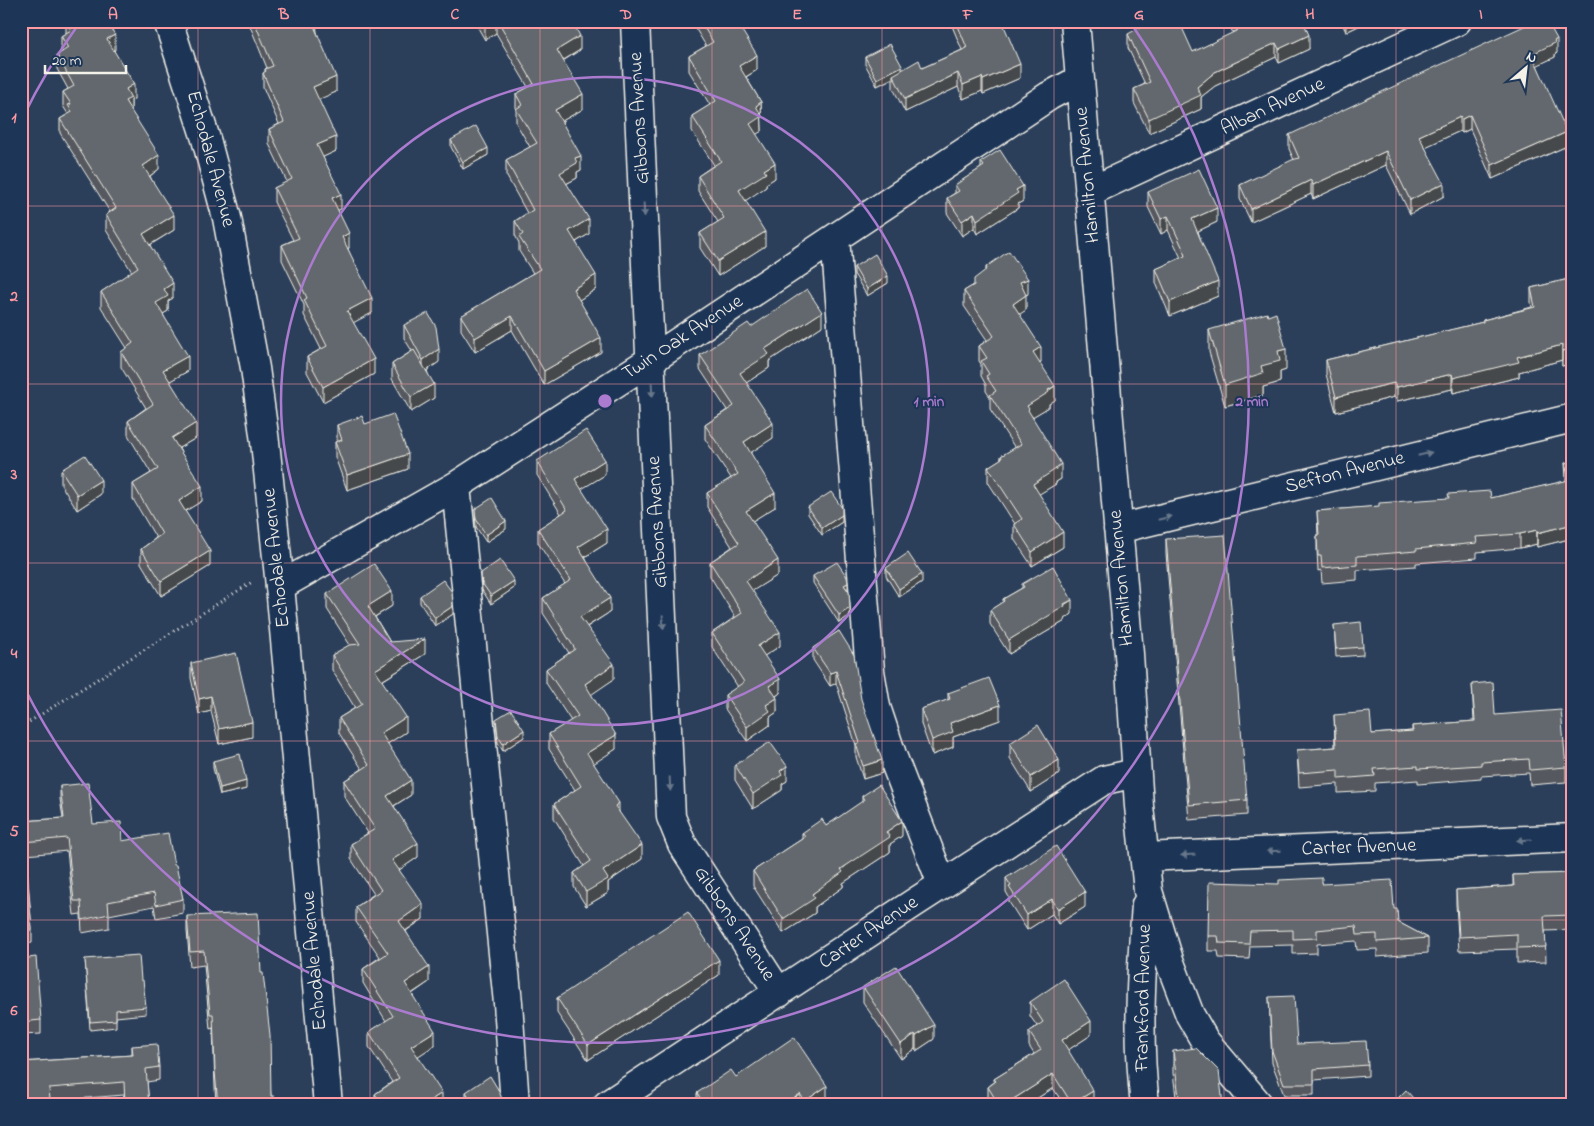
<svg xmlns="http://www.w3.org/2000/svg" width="1594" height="1126" viewBox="0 0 1594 1126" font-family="'Indie Flower',sans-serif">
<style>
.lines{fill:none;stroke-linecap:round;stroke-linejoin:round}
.minor-casing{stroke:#f4f1e8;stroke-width:31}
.major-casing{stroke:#f4f1e8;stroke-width:31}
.path{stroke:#f4f1e8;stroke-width:3;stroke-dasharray:1 4;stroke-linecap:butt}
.minor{stroke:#1d3557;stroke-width:28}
.major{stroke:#1d3557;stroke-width:28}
.wall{fill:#54595e;stroke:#f4f1e8}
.shaded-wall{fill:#45484c;stroke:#f4f1e8}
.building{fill:#62676d;stroke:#f4f1e8}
.oneway{fill:#68778a}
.grid{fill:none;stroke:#ff9aa2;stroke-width:1;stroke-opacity:0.55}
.ring{fill:none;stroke:#ab7bcf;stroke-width:2.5}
.labels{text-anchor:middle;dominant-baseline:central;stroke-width:4;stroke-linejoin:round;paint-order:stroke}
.street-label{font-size:20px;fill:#f4f1e8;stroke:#1d3557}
.centre{fill:#ab7bcf;stroke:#1d3557;stroke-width:2.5}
.ring-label{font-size:15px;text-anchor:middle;font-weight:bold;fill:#ab7bcf;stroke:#1d3557;stroke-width:4;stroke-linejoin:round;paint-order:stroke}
.neatline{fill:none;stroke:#ff9aa2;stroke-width:2}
.grid-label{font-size:16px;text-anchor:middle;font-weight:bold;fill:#ff9aa2}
</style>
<rect width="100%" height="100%" fill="#2b3f5b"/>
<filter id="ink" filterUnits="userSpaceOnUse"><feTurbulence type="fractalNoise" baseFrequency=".02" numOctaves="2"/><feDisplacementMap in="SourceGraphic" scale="10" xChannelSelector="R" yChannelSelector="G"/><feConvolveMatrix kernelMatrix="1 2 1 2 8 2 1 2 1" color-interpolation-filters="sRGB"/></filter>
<g filter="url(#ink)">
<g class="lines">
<g class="minor-casing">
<path id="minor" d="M635,21L671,817L682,844L779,993
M1075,21L1129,654L1139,806L1148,891L1169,960L1190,1015L1205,1041L1259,1105
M1089,192L1457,21
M835,238L870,671L876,707L892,755L942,884
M456,486L508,1003L515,1105
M1118,529L1573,418
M280,586L456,486L651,360L1049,96L1079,80
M1145,857L1573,838
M607,1105L914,903L1104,780L1136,773
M1145,1105C1137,1038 1141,972 1146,905"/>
</g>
<g class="major-casing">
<path id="major" d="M168,21L206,139L227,218L255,368L265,442L280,586L328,1105"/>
</g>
<path class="path" d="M21,727L252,582"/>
<use href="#minor" class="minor"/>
<use href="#major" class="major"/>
</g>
<path class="wall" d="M248,21H316L317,32L336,92L318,99L336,151L323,157L341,209L338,210L349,248L348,249L372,313L353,322L374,374L323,402L307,372V357L321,349L304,315V305L282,260V245L293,240L274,202V188L287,182L269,144V129L279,124L263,87V73L265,72V69L267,68Z
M474,21H572L580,50L563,61L583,109L562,121L581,170L577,172V178L566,184L589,234L576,242L596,289L579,300L601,352L544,385L512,330L475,352L461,330V316L533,273L519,251V243L515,235V221L527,213L506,175V160L530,147L516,123V94L528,87L496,33L485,40Z
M691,21H746L739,26L757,70L746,77L761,102L762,131L756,134L775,178L766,184V187L745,200L765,246L718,276L700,248V233L718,222L698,191V176L714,165L692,131V116L710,105L689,71V56L706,46Z
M950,21H1002L1020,78L983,94L982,91L963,99L958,87L905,112L893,88V78L877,86L865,64V57L902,70L922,68L962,50Z
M1227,21H1303L1309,49L1279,63L1276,57L1215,86L1201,97V109L1149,133L1134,103V89L1145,84L1128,48V34L1193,52L1233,33Z
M1341,21H1369L1346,32Z
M66,22L115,50L114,51L134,99L131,100V111L159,169L150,176L174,230L150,245L173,298L168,301V311L163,314L188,371L170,381L196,438L179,448L202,501L185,511L210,566L161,596L141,563V549L156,538L133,499V484L151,473L128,435V421L146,408L121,367V352L127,348L101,307V292L132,272L106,230V215L110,212L60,133V119L68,114L63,106V92L68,89L57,69V55L62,52L61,50V36L66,33Z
M1557,53L1555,54V57L1537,65L1567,146L1492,179L1470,129L1462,133L1460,131L1425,147L1444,196L1410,214L1386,165L1313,199L1311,194L1251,222L1240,199V185L1294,160L1289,149V135Z
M451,140L488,155L463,169L451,147Z
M981,162L1023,201L1018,204V208L977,234L974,228L962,236L947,213V198L955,193V185L981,168Z
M1148,192L1217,222L1198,231L1218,296L1170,316L1156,283V269L1181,258L1168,230L1161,234L1148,207Z
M854,267L888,283L867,296L854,274Z
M986,267L1028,294L1025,295L1026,310L1019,314L1041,362L1040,363L1055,400L1049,404V407L1032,417L1061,479L1056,482V484L1039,494L1063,547L1032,566L1014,539V524H1015L988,482V467L1001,459V456L1015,448L990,409V397L986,391V385L981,376V364L979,361V346L987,340L964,306V291L974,285L986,271Z
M1573,278V363L1562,366V360L1519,372V377L1453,393L1452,389L1397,401L1394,397L1336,412L1326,374V360L1483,322V320L1532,307L1531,303V288Z
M404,325L439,362L427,370L434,398L411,412L392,379V364L412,351L404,338Z
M822,326L769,361V368L746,383L773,438L750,452L775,507L752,521L778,575L752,591L780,646L764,656L780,693L776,696L777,712L770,717V725L747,741L725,709V695L738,687L712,647V633L735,617L710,576V562L732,547L707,507V493L731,478L705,439V425L727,410L700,369V355L751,327Z
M1209,330L1286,370L1280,372V382L1263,387V395L1225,406L1209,352Z
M365,424L408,469L347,490L335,457V442H337V425Z
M537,461L605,475L581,489L607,543L585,557L610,612L587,627L614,679L591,694L616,749L593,763L619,812L642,859L608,882V893L586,906L574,887V873L584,866L554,818V804L575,790L549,749V734L571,721L546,683V669L569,653L543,613V598L565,584L538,543V529L561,514L537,475Z
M1573,461V538L1537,547V544L1520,548L1477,552V558L1416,563V566L1357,570V580L1322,583L1321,570L1318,571L1317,550V536H1318L1317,511L1491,498L1566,481L1565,463Z
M61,470L101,494L77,510L61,485Z
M808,507L842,522L822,535L808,514Z
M475,509L506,529L486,542L476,527Z
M1166,539L1247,800V815L1189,820L1166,554Z
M886,568L922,582L899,597L886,576Z
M481,573L514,588L491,604L482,590Z
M813,576L848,590L850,615L839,623L813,583Z
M1022,584L1072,614L1065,619V621L1009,654L990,624V610L1003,602V599L1022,588Z
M327,594L392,606L375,617L390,642L425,654L382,681L406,732L387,744L411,795L394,806L418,857L399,870L423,919L406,931L429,982L412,994L435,1045L418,1056L442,1105H375V1094L392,1082L369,1047V1032L386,1021L363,983V969L380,957L356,922V907L374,894L351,859V844L368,833L344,796V781L362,769L339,733V718L355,708L332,670V655L350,645L327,609Z
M420,596L453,614L435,626L420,603Z
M1334,625L1363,647V655L1336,657Z
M839,631L882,773L863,779L856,757V745L836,683L830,686L813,660V648Z
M191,663L252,737L219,744L211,711L199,714L191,678Z
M1472,684L1495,715L1566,767V782L1530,785L1529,773L1481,776V779L1418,784V780L1375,783V791L1338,793V784L1299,787L1297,750L1335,747L1334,715L1372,734L1412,731V726L1474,721Z
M948,693L1000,720L953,737V747L932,755L921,724V709L948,700Z
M496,719L524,737L503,751L498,743Z
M1010,743L1059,774L1031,792L1010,758Z
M213,761L246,789L220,795L213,768Z
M735,765L787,781L782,784V790L753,809L735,780Z
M60,786L93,824L122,841L174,865L183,899V913L156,918L154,906L109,915V928L82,933L81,914L74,915L67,851L26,855L32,930V943L21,945V813L23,821L63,818L60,799Z
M862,796L902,836L890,844V852L843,883V887L815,907V913L783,933L753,886V871L802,839V833L826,826L862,802Z
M1573,873V930L1545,931L1546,962L1517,963V949L1459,951L1456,904V890L1513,886V875Z
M1006,878L1085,907L1058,924L1052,914L1027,930L1009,902V897L1006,892Z
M1279,884H1322L1394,909L1398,922L1428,938V953L1377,957V949L1357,950L1356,941L1317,944V953L1293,954V945L1250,946L1249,959L1219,958L1218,951H1208V936Z
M187,916L261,973L271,1096L274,1105H216L215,1087L213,1028L210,1029L204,965L190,967L187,931Z
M21,959L41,1020V1034L21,1035Z
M85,959L141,980L146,1007V1014L116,1017V1027L90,1030Z
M719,975L588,1060L557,1013V998Z
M1570,982H1573V1020H1572Z
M863,987L934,1039L916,1051L915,1049L901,1059L863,1002Z
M1269,997L1297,1044L1368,1065V1076L1314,1080V1095H1284L1272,1063Z
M1030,1002L1091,1035L1068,1050L1093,1105H1064L1053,1088L1027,1105H990L988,1101V1087L994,1082V1079L1034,1054L1029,1046V1032L1037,1026L1030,1016Z
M132,1046L159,1067V1080L147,1082L149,1105H124V1095L50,1101V1105H21V1062L132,1055Z
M1173,1051L1223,1105H1177L1173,1073Z
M736,1077L827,1100L820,1105H697V1093Z
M466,1092L502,1099L507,1105H466Z"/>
<path class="shaded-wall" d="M491,21H496V33L485,40V25Z
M732,21H746L732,30Z
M1346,21H1369L1346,32Z
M115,35V50L107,54V39Z
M1309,35V49L1279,63V49Z
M580,36V50L557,64V50Z
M1557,39V53L1555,54V57L1532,68V54Z
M1276,43V57L1215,86L1201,97V109L1149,133V119L1197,87L1215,72Z
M757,55V70L739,81V66Z
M1020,64V78L983,94V80Z
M902,66V74L893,75V78L877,86V79Z
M958,73V87L905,112V99Z
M336,77V92L313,102V87Z
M982,77V91L963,99V85Z
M134,84V99L131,100V112L125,101L126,89Z
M583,94V109L555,125V110Z
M761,102L762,131L750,138V124L756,106Z
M1470,115V129L1462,133V119Z
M1460,117V131L1419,150V136Z
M1567,132V146L1492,179V165Z
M336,137V151L317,160V145Z
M488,148V155L463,169V162Z
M1386,151V165L1313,199V185Z
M159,155V169L143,181V166Z
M581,156V170L577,172V178L560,187V173L575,158Z
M775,163V178L766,184V187L739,205V190L764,170Z
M1311,180V194L1251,222V209Z
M1444,183V196L1410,214V200Z
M1023,186V201L1018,204V208L977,234V220L1016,190Z
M341,194V209L332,213V198Z
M1217,208V222L1192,234V219Z
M974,213V228L962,236V221Z
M174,215V230L143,249V234Z
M1168,216V230L1161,234V219Z
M589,219V234L569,246V231Z
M765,232V246L718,276V261Z
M349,233V248L342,252V237Z
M596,275V289L573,304V289Z
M888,276V283L867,296V289Z
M1028,279V294L1020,297V282Z
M1218,281V296L1170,316V302Z
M173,283V298L168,301V311L156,318V303L164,289Z
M1026,295V310L1013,319V304Z
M372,298V313L347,326V311Z
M822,312V326L769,361V368L740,387V373L765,349Z
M512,316V330L475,352V338Z
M24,332V340L21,342V334Z
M601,338V352L544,385V371Z
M1562,345V360L1519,372V377L1453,393V378L1517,357Z
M1041,347V362L1033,367V352Z
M439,349V362L423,373V360Z
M1286,349V370L1280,372V382L1263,387V395L1225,406V385L1261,366L1278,351Z
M1573,349V363L1562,366V351Z
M188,356V371L163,385V370Z
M374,359V374L323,402V387Z
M1452,374V389L1397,401V387Z
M1394,383V397L1336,412V397Z
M434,384V398L411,412V397Z
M1055,386V400L1049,404V407L1029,419L1027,406Z
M196,423V438L172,452V438Z
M773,423V438L744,457V442Z
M408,454V469L347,490V475Z
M605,460V475L575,493V479Z
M1061,464V479L1056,482V484L1033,498V484Z
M101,480V494L77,510V495Z
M202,486V501L179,515V501Z
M775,493V507L746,525V511Z
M842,515V522L822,535V528Z
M506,521V529L486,542V535Z
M1573,524V538L1537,547V533Z
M607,529V543L578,561V547Z
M1537,530V544L1520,548V534Z
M1063,532V547L1032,566V552Z
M210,551V566L161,596V581Z
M778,560V575L746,595V581Z
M922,574V582L899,597V589Z
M514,581V588L491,604V596Z
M848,583V590L844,585Z
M392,591V606L368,621V606Z
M610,598V612L580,631V617Z
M1072,600V614L1065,619V621L1009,654V640Z
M453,606V614L435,626V618Z
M850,608V615L839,623V615Z
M780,632V646L758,660V646Z
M425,639V654L375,685V670Z
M614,664V679L585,699V684Z
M836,671V683L830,686V673Z
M780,679V693L769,701V686Z
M211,696V711L199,714V699Z
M777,698V712L770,717V725L747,741V727L766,705Z
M1000,705V720L953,737V747L932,755V740L950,723Z
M406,717V732L381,748V733Z
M252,722V737L219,744V729Z
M524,730V737L503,751V744Z
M616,735V749L587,768V753Z
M882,760V773L863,779V766Z
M1059,760V774L1031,792V777Z
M787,766V781L782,784V790L753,809V794L780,771Z
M411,780V795L387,810V796Z
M246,781V789L220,795V788Z
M619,803V817L615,806Z
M902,821V836L890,844V852L843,883V887L815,907V913L783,933V919L886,832Z
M418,843V857L392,875V860Z
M642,845V859L608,882V893L586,906V892L603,871Z
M1085,892V907L1058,924V909Z
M1052,899V914L1027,930V915Z
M423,904V919L399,935V921Z
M719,960V975L588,1060V1045Z
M429,967V982L405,998V983Z
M1091,1021V1035L1062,1054V1040Z
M934,1025V1039L916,1051V1036Z
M435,1031V1045L411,1061V1046Z
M915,1034V1049L901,1059V1044Z
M1053,1074V1088L1027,1105H1004Z
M827,1086V1100L820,1105H805V1101Z
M1093,1091V1105H1072V1104Z
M442,1093V1105H423Z
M800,1094V1105H785Z"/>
<path class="building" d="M68,21H107L115,35L107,39L134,84L126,89L131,98L125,101L159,155L143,166L174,215L143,234L173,283L164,289L168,296L156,303L188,356L163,370L196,423L172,438L202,486L179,501L210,551L161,581L141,549L162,534L133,484L158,469L128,421L153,404L121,352L133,343L101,292L138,267L106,215L116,208L60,119L72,112L68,105L71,104L63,92L74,86L57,55L68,48L61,36L71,30L66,22Z
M254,21H316L317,25L314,26L336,77L313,87L336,137L317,145L341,194L332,198L349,233L342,237L372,298L347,311L374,359L323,387L307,357L327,346L304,300L307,298L282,245L299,238L274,188L292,179L269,129L284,122L263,73L266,71L265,69L273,66Z
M483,21H491L485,25Z
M498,21H572L580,36L557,50L583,94L555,110L581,156L575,158L577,163L560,173L589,219L569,231L596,275L573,289L601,338L544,371L512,316L475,338L461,316L540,269L519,237L523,234L515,221L533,210L506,160L537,143L516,109L522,105L516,94L534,84Z
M700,21H736L757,55L739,66L761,102L756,106L762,116L750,124L775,163L764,170L766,173L739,190L765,232L718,261L700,233L724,218L698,176L721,161L692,116L716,101L689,56L713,42Z
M956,21H1002L1020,64L983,80L982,77L963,85L958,73L905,99L893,75L919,60L922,68L967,48Z
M1152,21H1179L1193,52L1238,30L1234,21H1303L1309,35L1279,49L1276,43L1215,72L1197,87L1201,95L1149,119L1134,89L1150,82L1128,34Z
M1535,21H1547L1557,39L1554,41L1555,43L1532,54L1567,132L1492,165L1470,115L1462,119L1460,117L1419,136L1444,183L1410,200L1386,151L1313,185L1311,180L1251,209L1240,185L1292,160L1299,158L1289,135Z
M890,44L902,66L877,79L865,57Z
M476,126L488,148L463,162L451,140Z
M1000,150L1023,186L1016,190L1018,193L977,220L974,213L962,221L947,198L959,191L955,185L984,166L981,162Z
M1199,169L1217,208L1192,219L1218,281L1170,302L1156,269L1185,256L1184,253H1185L1168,216L1161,219L1148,192Z
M1009,251L1028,279L1020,282L1026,295L1013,304L1041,347L1033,352L1055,386L1048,390L1049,392L1027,406L1029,409L1028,410L1061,464L1056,468V469L1033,484L1063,532L1032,552L1014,524L1022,519L988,467L1002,458L1001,456L1021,444L990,395L996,391L986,376L989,374L981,361L987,358L979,346L994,336L964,291L974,285V279L987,269L986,267Z
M875,254L888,276L867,289L854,267Z
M1573,278V349L1562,351V345L1517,357L1519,362L1453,378L1452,374L1397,387L1394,383L1336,397L1326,360L1483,322V320L1535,307L1531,288Z
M807,289L822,312L765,349L769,354L740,373L773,423L744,442L775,493L746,511L778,560L746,581L780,632L758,646L780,679L769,686L777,698L766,705L770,711L747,727L725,695L744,682L712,633L742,613L710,562L739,543L707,493L738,474L705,425L734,406L700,355L748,323L751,327Z
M428,313L436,327L439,349L423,360L404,325Z
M1267,313L1268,316L1276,313L1286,349L1278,351L1280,361L1261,366L1263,373L1225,385L1209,330Z
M21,327L24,332L21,334Z
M414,350L434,384L411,397L392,364Z
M393,414L408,454L347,475L335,442L342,440L337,425L362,416L365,424Z
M586,430L605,460L575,479L607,529L578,547L610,598L580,617L614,664L585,684L616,735L587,753L619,803L615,806L642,845L603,871L608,879L586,892L574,873L591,861L554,804L581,786L549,734L578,716L546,669L575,649L543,598L571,580L538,529L567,510L537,461Z
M85,455L101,480L77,495L61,470Z
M1573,461V524L1537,533V530L1520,534L1476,537L1477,543L1416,549V551L1357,556V565L1322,568L1321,556H1318L1317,536L1319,535L1317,511L1379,506V503L1449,498L1448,494L1490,491L1491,498L1569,480L1565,463Z
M831,492L842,508V515L822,528L808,507Z
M492,498L506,521L486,535L476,519L475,509Z
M1225,535L1247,800L1189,805L1166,539Z
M908,553L922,574L899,589L886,568Z
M500,560L514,581L491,596L482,583L481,573Z
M837,562L847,577L848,583L844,585L849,592L850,608L839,615L813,576Z
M374,564L392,591L368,606L390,642L425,639L375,670L406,717L381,733L411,780L387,796L418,843L392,860L423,904L399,921L429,967L405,983L435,1031L411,1046L442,1093L423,1105H382L375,1094L399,1078L369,1032L393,1016L363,969L388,953L356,907L381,890L351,844L375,829L344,781L369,765L339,718L362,704L332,655L349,645L360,644L327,594Z
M1053,566L1072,600L1064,604L1065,606L1009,640L990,610L1004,601L1003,599L1024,587L1022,584Z
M443,580L452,592L453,606L435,618L420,596Z
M1361,622L1363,647L1336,649L1334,625Z
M839,631L854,655L861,699L882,760L863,766L856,744L860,743L836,671L830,673L813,648Z
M236,653L252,722L219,729L211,696L199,699L191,663Z
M989,678L1000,705L950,723L953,732L932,740L921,709L950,699L948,693Z
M1493,682L1495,715L1561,710L1566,767L1530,770L1529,759L1481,762V765L1418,769V766L1374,769L1375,776L1338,779V770L1299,773L1297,750L1336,747L1334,715L1370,712L1372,734L1413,731L1412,726L1475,721L1472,684Z
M511,710L524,730L503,744L498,736L496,719Z
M1038,725L1059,760L1031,777L1010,743Z
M770,742L787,766L780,771L782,775L753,794L735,765Z
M240,754L246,781L220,788L213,761Z
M88,783L93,824L121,822L122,841L168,833L174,865H176L183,899L156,905L154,893L108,902L109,914L82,920L81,901H74L67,838L24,842L32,930L21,932V813L23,821L64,818L60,786Z
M879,785L902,821L886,832L890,837L841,869L843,872L812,894L815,898L783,919L753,871L805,837L802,833L822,819L826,826L864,800L862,796Z
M1056,846L1085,892L1058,909L1052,899L1027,915L1009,887L1011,886L1006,878Z
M1573,873V915L1544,916L1546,947L1517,948V934L1459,937L1456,890L1514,886L1513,875Z
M1322,878V884L1392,880L1394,909H1397L1398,922L1428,938L1377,942V934L1357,935L1356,926L1317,930V938L1293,939V930L1250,931L1249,944L1219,943L1218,936H1208L1209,882L1279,884V880Z
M688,912L719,960L588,1045L557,998Z
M258,913L261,973H263L270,1035L271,1096H274V1105H218L215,1072L213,1014H210L204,951L190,952L187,916Z
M139,955L141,980H143L146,1007L116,1010V1020L90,1022L85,959Z
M36,957L41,1020L21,1022V959Z
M896,966L934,1025L916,1036L915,1034L901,1044L863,987Z
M1064,979L1091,1021L1062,1040L1093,1091L1072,1104L1053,1074L1004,1105H999L988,1087L996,1081L994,1079L1041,1050L1029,1032L1043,1022L1030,1002Z
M1570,982H1573V1005L1572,1006Z
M1294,996L1297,1044L1366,1041L1368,1065L1314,1069V1084H1284L1272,1051L1269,997Z
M794,1037L827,1086L805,1101L800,1094L785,1105H705L697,1093L731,1070L736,1077Z
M157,1044L159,1067L146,1069L149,1105H125L124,1082L49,1088L50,1100H48L49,1105H21V1062L133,1055L132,1046Z
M1196,1048L1219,1071L1223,1105H1180L1173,1051Z
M490,1076L499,1091L502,1099L507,1103L504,1105H474L466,1092Z
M1406,1090L1419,1105H1391Z"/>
<defs><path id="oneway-solid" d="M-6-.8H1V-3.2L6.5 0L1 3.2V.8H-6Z" transform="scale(1.25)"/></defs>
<g class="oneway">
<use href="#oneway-solid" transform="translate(644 210) rotate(87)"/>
<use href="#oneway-solid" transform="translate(652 390) rotate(87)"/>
<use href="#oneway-solid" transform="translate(1425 454) rotate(-14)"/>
<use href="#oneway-solid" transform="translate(1165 518) rotate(-14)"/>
<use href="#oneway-solid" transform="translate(663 622) rotate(87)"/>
<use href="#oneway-solid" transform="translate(670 784) rotate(87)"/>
<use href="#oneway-solid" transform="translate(1524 840) rotate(177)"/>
<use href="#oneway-solid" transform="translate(1274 851) rotate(178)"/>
<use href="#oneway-solid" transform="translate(1188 855) rotate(177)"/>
</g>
</g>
<path class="grid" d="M198,21V1105M370,21V1105M540,21V1105M712,21V1105M882,21V1105M1054,21V1105M1224,21V1105M1396,21V1105M21,206H1573M21,384H1573M21,563H1573M21,741H1573M21,920H1573"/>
<g class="ring">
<circle cx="605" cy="401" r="324"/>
<path d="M23 117A647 647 0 0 1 78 25M1132 25A647 647 0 1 1 23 685"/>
</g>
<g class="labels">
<g class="street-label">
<text transform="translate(1273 107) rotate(-25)">Alban Avenue</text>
<text transform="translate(640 118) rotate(-93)">Gibbons Avenue</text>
<text transform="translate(210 159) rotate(75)">Echodale Avenue</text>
<text transform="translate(1088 175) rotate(-95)">Hamilton Avenue</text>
<text transform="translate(683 338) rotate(-33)">Twin Oak Avenue</text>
<text transform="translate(1345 473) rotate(-14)">Sefton Avenue</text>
<text transform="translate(658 522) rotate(-93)">Gibbons Avenue</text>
<text transform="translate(277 558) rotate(-96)">Echodale Avenue</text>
<text transform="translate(1122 578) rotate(-95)">Hamilton Avenue</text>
<text transform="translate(1359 848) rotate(-2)">Carter Avenue</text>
<text transform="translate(734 924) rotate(57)">Gibbons Avenue</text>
<text transform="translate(869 933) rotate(-34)">Carter Avenue</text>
<text transform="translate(315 961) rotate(-95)">Echodale Avenue</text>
<text transform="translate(1144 998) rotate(-89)">Frankford Avenue</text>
</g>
</g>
<circle cx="605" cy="401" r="8" class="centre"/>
<g class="ring-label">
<text x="929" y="406">1 min</text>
<text x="1252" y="406">2 min</text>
</g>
<rect width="1594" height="1126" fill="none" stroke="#1d3557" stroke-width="55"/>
<g transform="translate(1526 68) rotate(28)" stroke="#1d3557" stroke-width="4" paint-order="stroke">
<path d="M0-4L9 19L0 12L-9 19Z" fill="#f4f1e8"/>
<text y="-8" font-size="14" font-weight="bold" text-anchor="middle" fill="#f4f1e8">N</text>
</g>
<path d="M45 65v8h81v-8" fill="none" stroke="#f4f1e8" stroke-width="2.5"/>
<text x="52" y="65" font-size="15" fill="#f4f1e8" stroke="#1d3557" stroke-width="4" paint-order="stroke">20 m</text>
<rect x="28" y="28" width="1538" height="1070" class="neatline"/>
<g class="grid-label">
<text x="113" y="19">A</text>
<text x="284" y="19">B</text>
<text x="455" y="19">C</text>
<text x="626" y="19">D</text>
<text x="797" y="19">E</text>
<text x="968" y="19">F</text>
<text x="1139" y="19">G</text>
<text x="1310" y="19">H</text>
<text x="1481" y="19">I</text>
<text x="14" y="122">1</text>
<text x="14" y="301">2</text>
<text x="14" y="479">3</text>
<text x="14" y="658">4</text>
<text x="14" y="836">5</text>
<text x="14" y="1015">6</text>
</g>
</svg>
